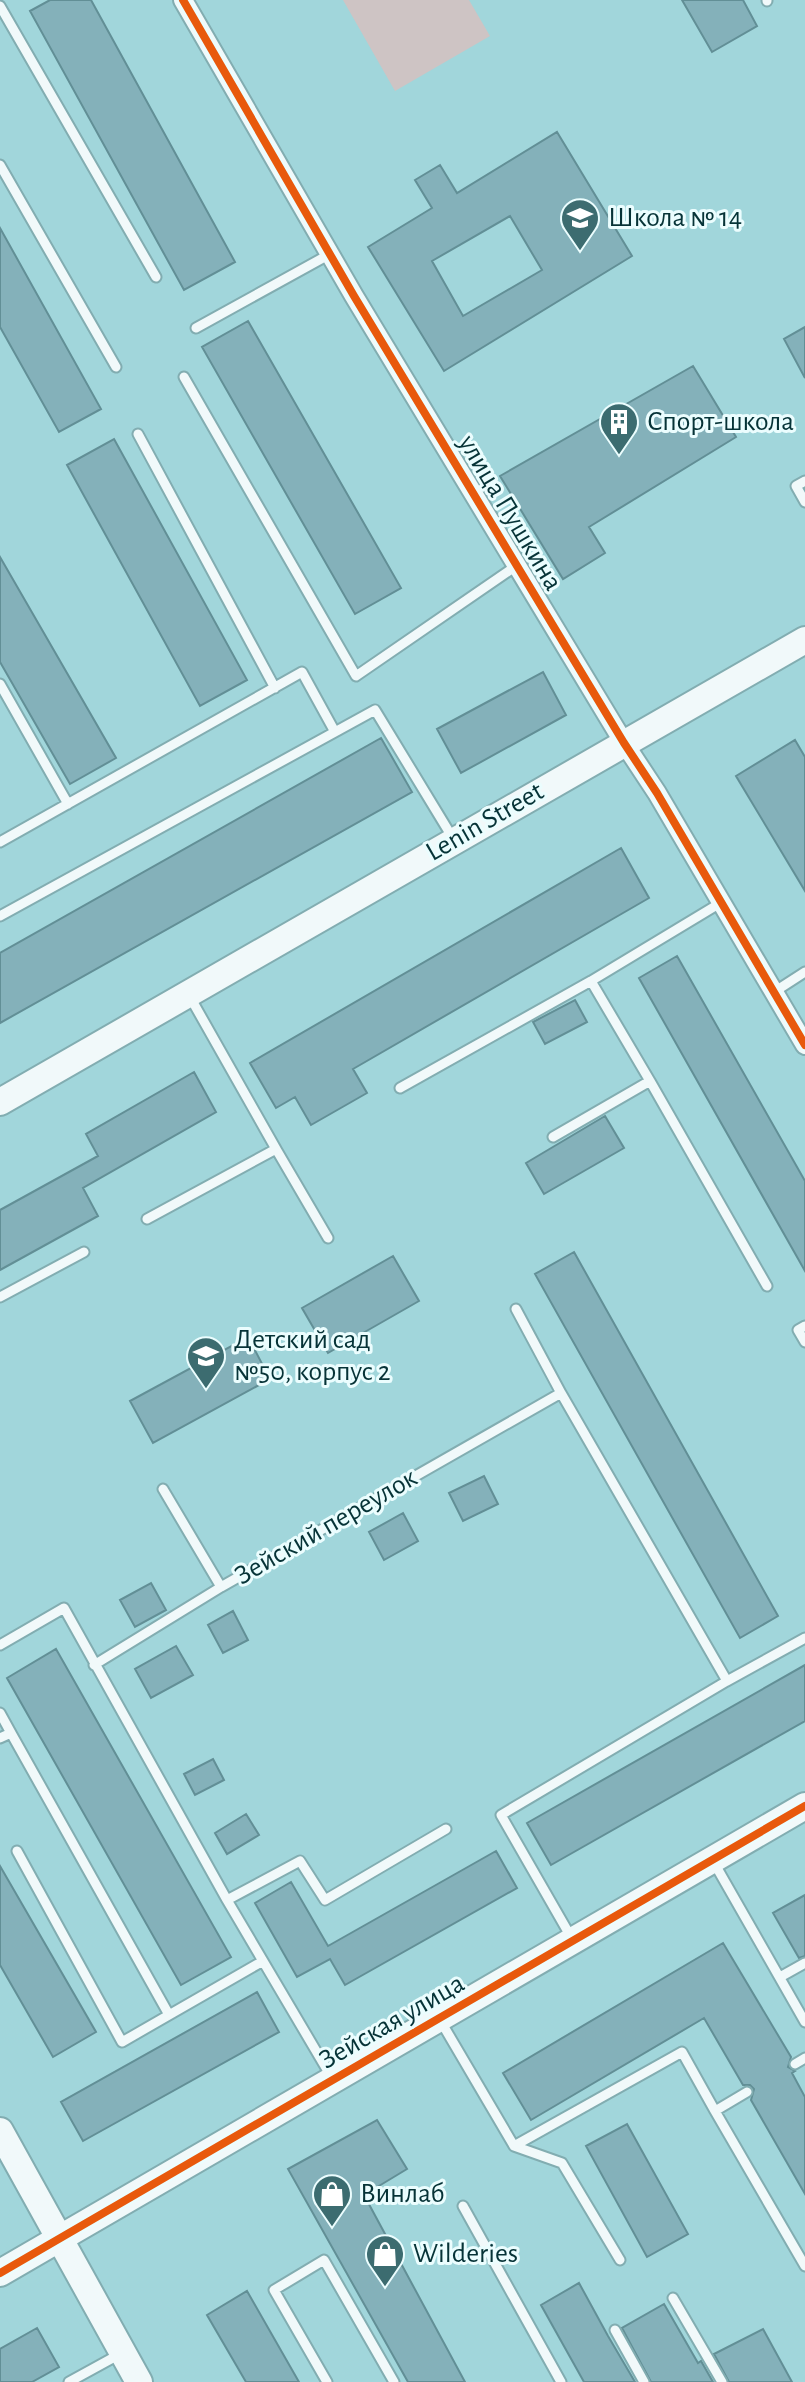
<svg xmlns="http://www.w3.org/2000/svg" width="805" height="2382" viewBox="0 0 805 2382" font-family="'Alegreya Sans',sans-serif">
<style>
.green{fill:#cec4c4}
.building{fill:#84b1ba;stroke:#628f96;stroke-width:2;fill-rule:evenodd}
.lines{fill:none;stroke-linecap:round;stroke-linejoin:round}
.lane-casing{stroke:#82adb1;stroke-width:13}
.street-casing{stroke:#82adb1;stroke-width:22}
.secondary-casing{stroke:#82adb1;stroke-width:30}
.lane{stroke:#f1f9fa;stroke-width:9}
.street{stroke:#f1f9fa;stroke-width:18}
.secondary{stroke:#f1f9fa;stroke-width:26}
.cycleway-casing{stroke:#ebfdfe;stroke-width:13}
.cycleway{stroke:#e8590c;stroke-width:8}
.labels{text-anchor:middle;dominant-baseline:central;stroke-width:6;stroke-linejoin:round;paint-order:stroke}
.poi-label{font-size:28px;fill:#063337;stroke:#ebfdfe;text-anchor:start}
.street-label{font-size:28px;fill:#063337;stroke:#ebfdfe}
</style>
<rect width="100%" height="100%" fill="#a1d6db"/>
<path class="green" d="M343,0H469L490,36L395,91Z"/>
<path class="building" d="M50,0H91L235,262L184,290L30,11Z
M682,0H743L757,26L712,52Z
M557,132L632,256L444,371L368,247L432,208L415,180L440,165L457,193ZM510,216L542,270L463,316L432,261Z
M0,228L101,409L59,432L0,327Z
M248,321L401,588L355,614L202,347Z
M805,327V378L784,339Z
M693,366L736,437L589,527L605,553L563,579L500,476Z
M114,439L247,680L200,706L67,465Z
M0,557L116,758L70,784L0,662Z
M543,672L566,715L461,773L437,729Z
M381,738L412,792L0,1023V953Z
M795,740L805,757V891L736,776Z
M621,848L649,898L353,1069L367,1093L311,1125L295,1097L276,1108L250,1063Z
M677,956L805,1181V1271L639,978Z
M575,1000L587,1022L545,1044L533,1022Z
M194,1072L216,1112L83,1188L98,1216L0,1270V1210L98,1156L86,1134Z
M605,1116L624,1148L544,1194L526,1163Z
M574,1252L778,1616L740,1638L535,1274Z
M393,1256L419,1301L328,1353L302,1308Z
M248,1337L270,1379L153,1443L130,1401Z
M484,1476L498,1504L463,1521L449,1493Z
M403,1513L418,1541L384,1560L369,1532Z
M151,1583L166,1610L135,1627L120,1600Z
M233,1611L248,1640L223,1653L208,1625Z
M176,1646L193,1675L151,1698L135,1669Z
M56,1649L231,1957L181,1985L7,1678Z
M805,1665V1721L551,1865L527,1823Z
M213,1759L224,1780L195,1795L184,1774Z
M246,1814L259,1835L227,1854L215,1833Z
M496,1851L517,1888L345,1985L330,1959L297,1977L255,1903L291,1882L328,1946Z
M0,1866L96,2032L53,2057L0,1965Z
M805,1895V1956L799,1958L773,1913Z
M723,1943L791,2057L788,2067L795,2071L792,2073L805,2097V2194L751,2100L754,2089L750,2085H743L704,2018L531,2120L503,2073Z
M257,1992L279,2032L83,2141L61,2102Z
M377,2120L407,2169L364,2195L465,2382H408L288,2169Z
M627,2124L688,2234L647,2257L586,2146Z
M579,2283L608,2336L635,2382H584L541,2305Z
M247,2291L299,2382H246L207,2315Z
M664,2304L698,2363L701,2361L713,2382H651L622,2328Z
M37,2328L59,2367L32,2382H0V2349Z
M763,2329L792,2382H729L714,2354Z"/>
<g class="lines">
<g class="lane-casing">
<path id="lane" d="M767,0V1
M0,6L156,277
M0,165L116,367
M196,328L330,254
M184,377L356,676L516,566
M138,434L275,688
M805,481L796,486L805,502
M0,684L68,804
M0,842L302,672L335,732
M0,916L375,710L454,840
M774,992L805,972
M650,1081L767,1286
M400,1088L591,981
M553,1137L650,1081L591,981L722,902
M276,1149L328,1238
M147,1219L276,1149L190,997
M0,1297L84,1252
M516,1309L561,1393L727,1681
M805,1326L798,1330L805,1342
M163,1489L221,1587
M0,1645L64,1608L227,1900
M94,1665L221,1587L561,1393
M0,1713L11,1733L0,1738
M11,1733L168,2013
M17,1851L122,2042L263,1961
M713,1861L805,2022
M571,1937L501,1815L727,1681L805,1638
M780,1977L805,1963
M440,2020L514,2146L682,2052L715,2111L747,2092
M795,2064L805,2058
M332,2078L227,1900L300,1861L325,1900L446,1829
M715,2111L805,2266
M514,2146L562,2163L620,2260
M463,2206L561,2382
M673,2298L722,2382
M615,2330L644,2382
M69,2382L120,2354
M327,2382L274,2290L324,2260L394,2382"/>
</g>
<g class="street-casing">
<path id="street" d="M183,0L354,296L624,743L657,793L805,1045"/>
</g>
<g class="secondary-casing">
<path id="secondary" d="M0,1102L805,640
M0,2131L139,2382
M0,2273L805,1806"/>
</g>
<use href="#lane" class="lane"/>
<use href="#street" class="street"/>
<use href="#secondary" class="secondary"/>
<g class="cycleway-casing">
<path id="cycleway" d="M183,0L354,296L624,743L657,793L805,1045
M0,2273L805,1806"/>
</g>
<use href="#cycleway" class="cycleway"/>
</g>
<defs>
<g id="school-pin" transform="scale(2)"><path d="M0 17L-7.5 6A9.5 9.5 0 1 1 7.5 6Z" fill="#3c6c70" stroke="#ebfdfe"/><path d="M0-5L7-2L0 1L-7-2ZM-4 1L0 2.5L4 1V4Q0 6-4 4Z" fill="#fff"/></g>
<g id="building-pin" transform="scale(2)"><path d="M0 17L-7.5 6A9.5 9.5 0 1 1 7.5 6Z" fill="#3c6c70" stroke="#ebfdfe"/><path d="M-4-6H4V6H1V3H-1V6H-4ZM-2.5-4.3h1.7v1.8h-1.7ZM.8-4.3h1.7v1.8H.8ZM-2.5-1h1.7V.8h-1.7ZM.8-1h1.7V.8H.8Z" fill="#fff"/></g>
<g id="shop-pin" transform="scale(2)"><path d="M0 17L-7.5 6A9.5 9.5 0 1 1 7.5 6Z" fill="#3c6c70" stroke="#ebfdfe"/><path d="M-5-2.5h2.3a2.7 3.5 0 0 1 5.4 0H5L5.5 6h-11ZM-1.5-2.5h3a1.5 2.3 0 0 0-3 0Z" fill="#fff"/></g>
</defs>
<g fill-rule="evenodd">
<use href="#school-pin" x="580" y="218"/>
<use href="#building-pin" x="619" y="422"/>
<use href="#school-pin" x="206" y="1356"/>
<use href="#shop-pin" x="332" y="2194"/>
<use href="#shop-pin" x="385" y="2254"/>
</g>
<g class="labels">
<g class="poi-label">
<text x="608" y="218">Школа № 14</text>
<text x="647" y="422">Спорт-школа</text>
<text x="234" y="1340">Детский сад<tspan x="234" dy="32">№50, корпус 2</tspan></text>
<text x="360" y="2194">Винлаб</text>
<text x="413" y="2254">Wilderies</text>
</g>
<g class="street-label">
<text transform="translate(510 513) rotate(59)">улица Пушкина</text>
<text transform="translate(485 822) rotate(-30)">Lenin Street</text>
<text transform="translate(326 1527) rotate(-30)">Зейский переулок</text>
<text transform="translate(392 2022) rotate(-30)">Зейская улица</text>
</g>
</g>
</svg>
